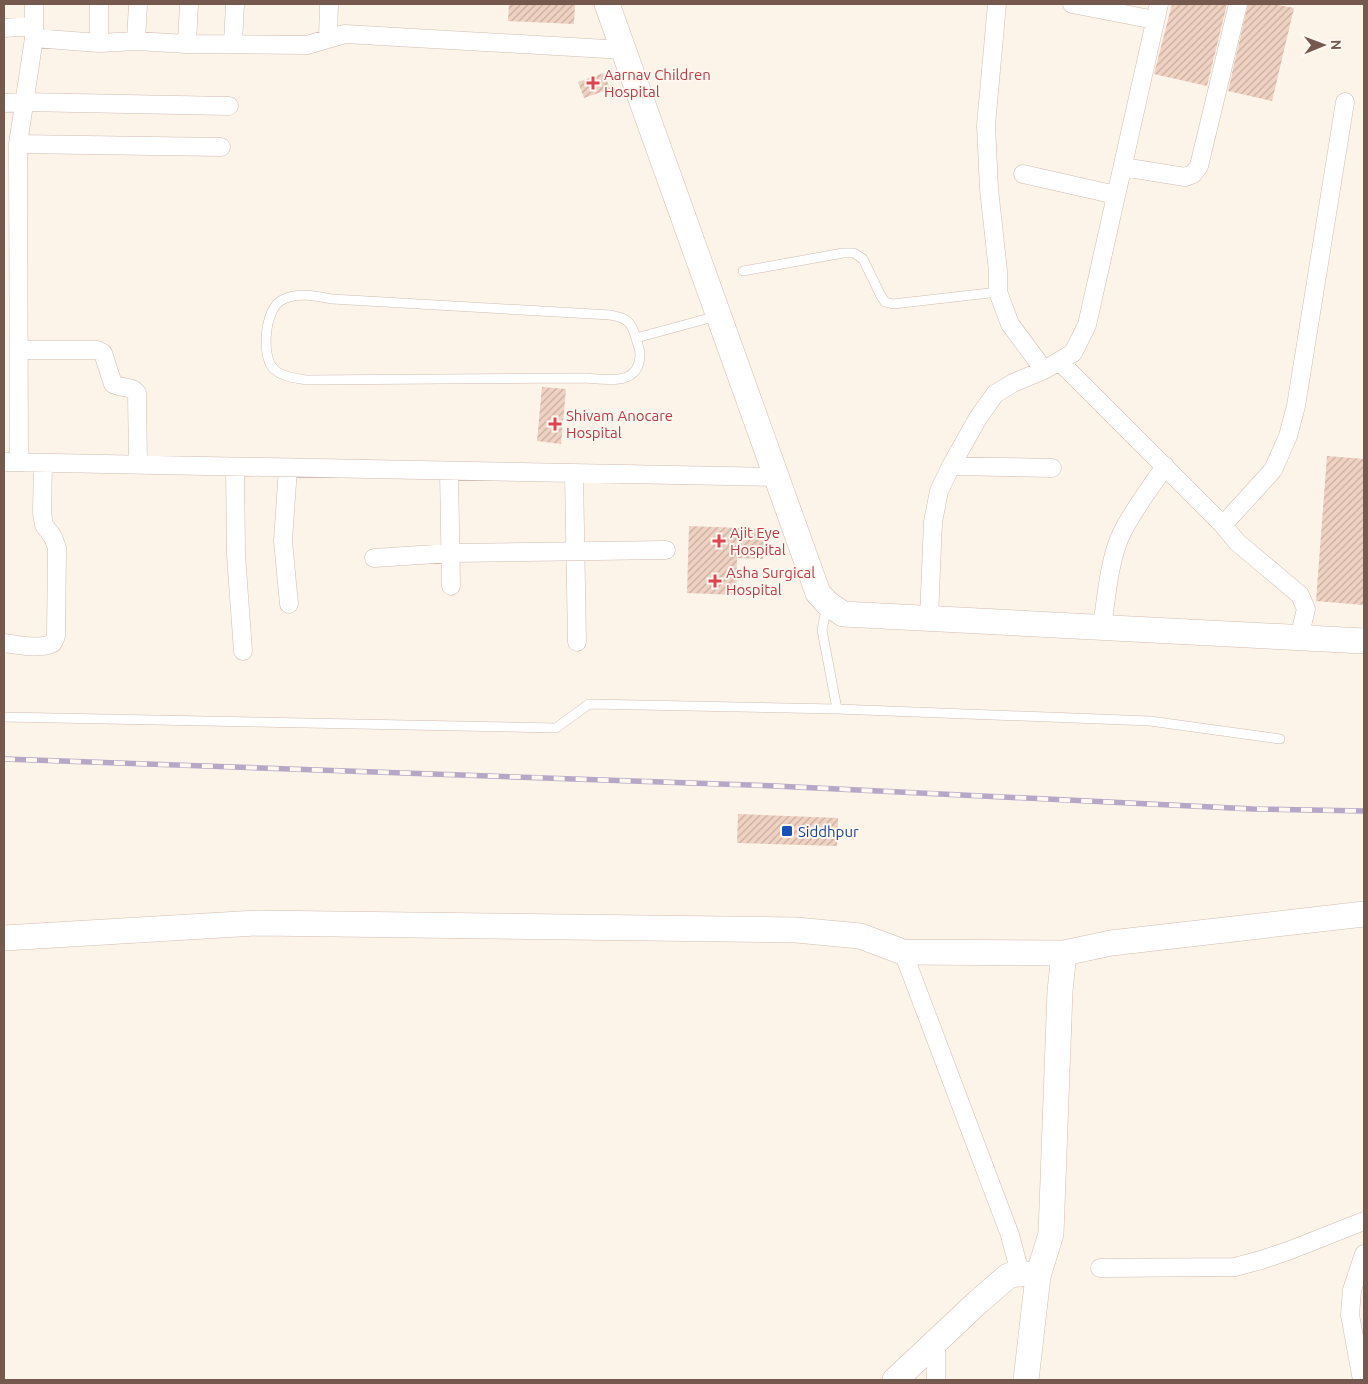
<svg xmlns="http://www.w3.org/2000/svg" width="1368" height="1384" viewBox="0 0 1368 1384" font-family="Ubuntu,sans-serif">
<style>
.building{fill:url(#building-hatch)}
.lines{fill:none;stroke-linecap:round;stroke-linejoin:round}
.lane-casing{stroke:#cfbdb2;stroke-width:10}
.street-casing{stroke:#cfbdb2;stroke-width:19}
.secondary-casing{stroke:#d2bdb0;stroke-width:26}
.lane{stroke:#fff;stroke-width:9}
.street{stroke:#fff;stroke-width:18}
.secondary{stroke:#fff;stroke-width:25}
.rail-casing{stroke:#b6a7c6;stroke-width:5.5}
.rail{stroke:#fef8f0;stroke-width:4;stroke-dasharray:11;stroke-linecap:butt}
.health-dot{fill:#e0444e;stroke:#fef8f0;stroke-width:2}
.transit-dot{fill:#1a4fb4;stroke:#fef8f0;stroke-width:2}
.labels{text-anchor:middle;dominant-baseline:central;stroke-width:4;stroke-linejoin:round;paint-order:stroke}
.health-label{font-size:15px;fill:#be3a42;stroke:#fef8f0;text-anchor:start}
.transit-label{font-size:15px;fill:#164399;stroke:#fef8f0;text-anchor:start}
</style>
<defs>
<pattern id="building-hatch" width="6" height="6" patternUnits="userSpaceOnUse" patternTransform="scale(1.25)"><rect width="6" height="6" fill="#f0d2c2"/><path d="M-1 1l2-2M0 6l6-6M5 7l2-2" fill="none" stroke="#c7ada0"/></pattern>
</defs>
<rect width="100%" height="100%" fill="#fcf3e9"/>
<path class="building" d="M509,4H575L574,24L508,21Z
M1172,4H1227L1207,86L1154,74Z
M1248,4H1273L1294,8L1272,101L1228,91Z
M604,73L610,89L584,98L578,82Z
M542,387L566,389L561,444L537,441Z
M1327,456L1364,459V605L1316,601Z
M689,526L764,529L763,559L737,558L736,595L687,593Z
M738,814L838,818L837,846L737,843Z"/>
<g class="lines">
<g class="lane-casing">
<path id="lane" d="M743,271L843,253H854L863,259L881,296L885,302L893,304L998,292
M636,338C637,343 640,349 640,354C640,386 607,380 586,378L306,380C295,378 281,377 273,368C261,355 265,308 282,300C297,292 316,296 332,299L610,315C627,318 631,321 636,338L717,316
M827,605L822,630L837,709
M4,717L556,728L589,704L837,709L1150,721L1280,739"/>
</g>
<g class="street-casing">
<path id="street" d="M997,4L986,125L989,189L998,271V292L1010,324L1044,370
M1072,4L1155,20
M4,28L34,26
M34,38L99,43L136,41L187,44L307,45L345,34L624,50
M328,38L329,4
M136,41L138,4
M99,43V4
M233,43L235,4
M187,44L189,4
M4,103L23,102L229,106
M18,144L221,147
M1123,167L1185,177L1193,174L1199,166L1238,4
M1023,174L1116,195
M19,350H97L103,353L113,384C122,389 131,385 137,393L138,464
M1059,361L1223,525
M4,462L778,477
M19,462L18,144L34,38V4
M951,466L1052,468
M235,467L236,555L243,651
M288,468L283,541L289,604
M449,471L451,586
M574,474L577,642
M374,558L451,553L666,550
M929,618L933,522L939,491L951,466L978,418L995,394L1013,383L1044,370L1073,353L1087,325L1159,4
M1102,627C1106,600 1109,562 1120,537C1131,512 1150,489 1165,466
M1299,638L1306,609L1300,595L1237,542L1223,525L1273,470L1288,436L1296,406L1345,102
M4,643C19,645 39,650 53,643L56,636L57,548L53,537L44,525L42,513L43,463
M903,952L1010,1235L1020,1273
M1100,1268L1235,1267L1261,1260L1288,1251L1364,1221
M936,1380V1341
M1362,1380L1350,1315L1352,1290L1364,1254"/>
</g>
<g class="secondary-casing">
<path id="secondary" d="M607,4L818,593L827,603L843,614L1364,641
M4,938L257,923L796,930L860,936L903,952L1064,953
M895,1380L978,1302L1008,1276L1020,1273L1038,1276
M1026,1380L1038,1276L1051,1234L1060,991L1064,953L1111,943L1364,914"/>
</g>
<use href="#lane" class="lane"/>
<use href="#street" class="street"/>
<use href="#secondary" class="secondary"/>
<g class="rail-casing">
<path id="rail" d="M4,759L775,786L1253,809L1364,811"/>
</g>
<use href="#rail" class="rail"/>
</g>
<g class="health-dot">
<path d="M590.5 75.5h5v5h5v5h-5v5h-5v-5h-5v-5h5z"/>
<path d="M552.5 416.5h5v5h5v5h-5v5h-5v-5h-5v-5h5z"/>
<path d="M716.5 533.5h5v5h5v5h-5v5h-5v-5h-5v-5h5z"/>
<path d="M712.5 573.5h5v5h5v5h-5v5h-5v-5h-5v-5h5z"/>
</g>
<rect class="transit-dot" x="781" y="825" width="12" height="12" rx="2.5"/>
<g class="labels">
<g class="health-label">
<text x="604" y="74">Aarnav Children<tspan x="604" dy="17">Hospital</tspan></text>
<text x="566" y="415">Shivam Anocare<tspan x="566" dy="17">Hospital</tspan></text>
<text x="730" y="532">Ajit Eye<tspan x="730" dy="17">Hospital</tspan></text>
<text x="726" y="572">Asha Surgical<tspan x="726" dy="17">Hospital</tspan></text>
</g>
<g class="transit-label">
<text x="798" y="831">Siddhpur</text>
</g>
</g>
<rect width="1368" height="1384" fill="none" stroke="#75594e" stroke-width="10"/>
<g transform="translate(1323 45) rotate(89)" stroke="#fef8f0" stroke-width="4" paint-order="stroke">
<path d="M0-4L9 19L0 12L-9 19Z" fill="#75594e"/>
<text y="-8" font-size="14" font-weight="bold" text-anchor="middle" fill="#75594e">N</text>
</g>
</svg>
